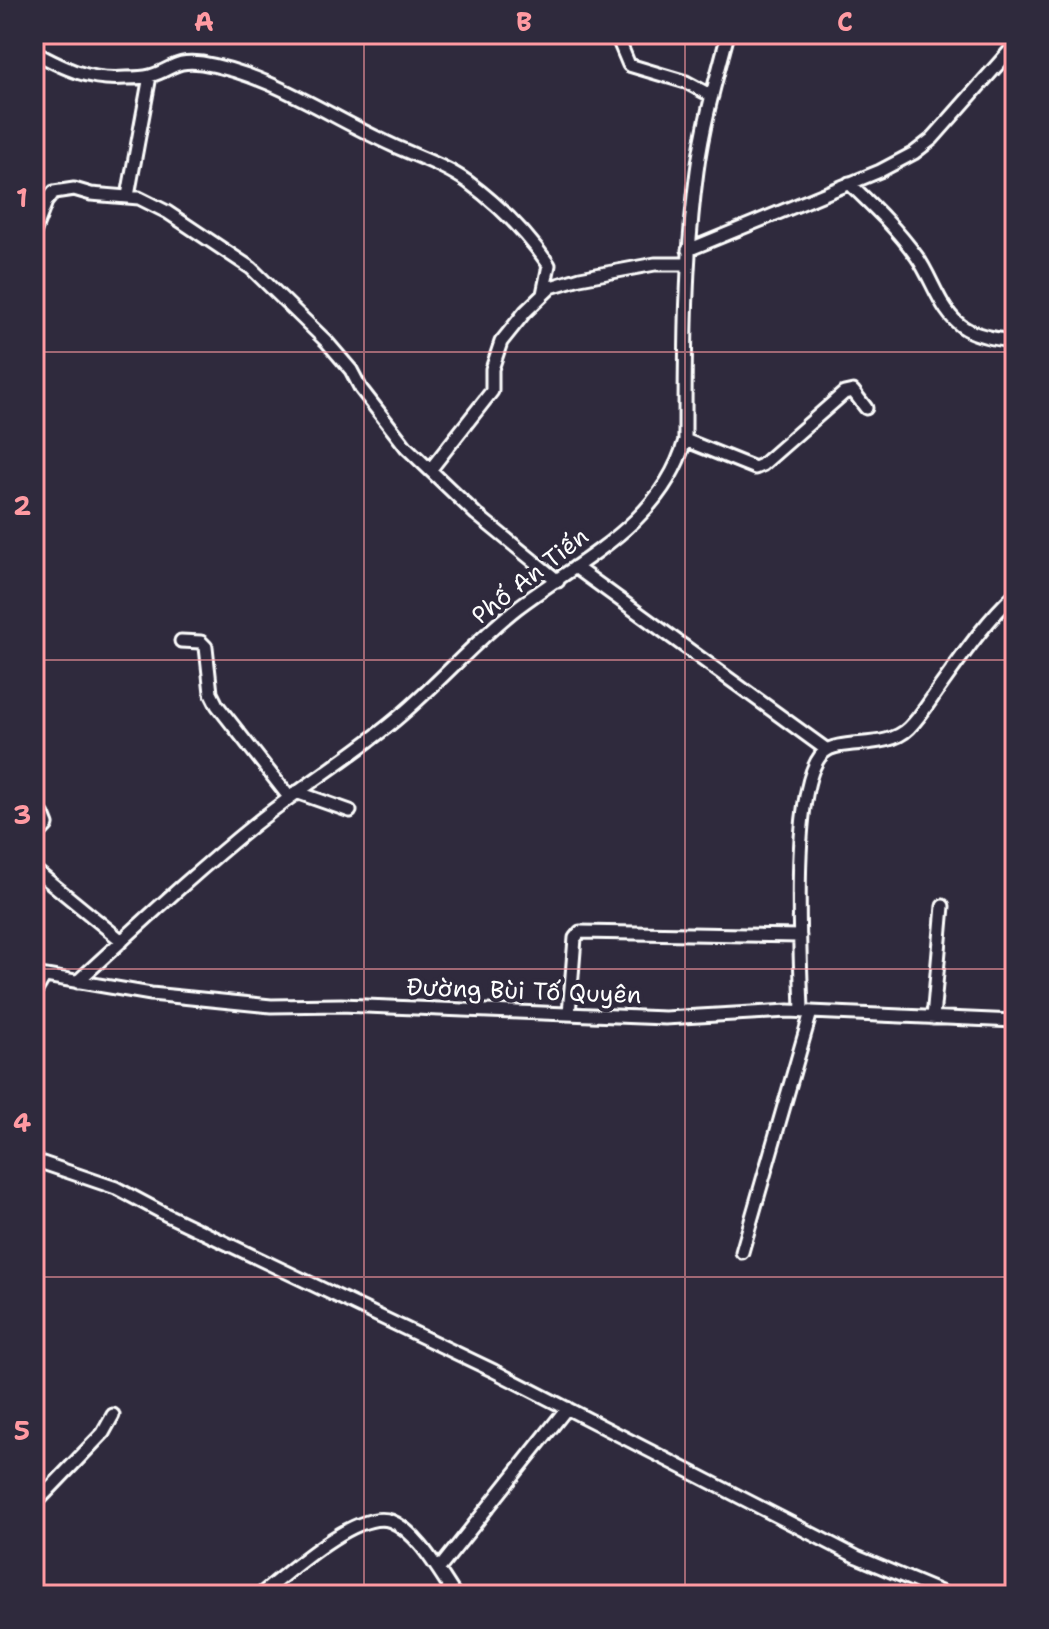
<svg xmlns="http://www.w3.org/2000/svg" width="1049" height="1629" viewBox="0 0 1049 1629" font-family="'Shantell Sans',sans-serif">
<style>
.lines{fill:none;stroke-linecap:round;stroke-linejoin:round}
.street-casing{stroke:#fff;stroke-width:17}
.street{stroke:#2f2a3d;stroke-width:11}
.grid{fill:none;stroke:#ff9aa2;stroke-width:2;stroke-opacity:0.55}
.labels{text-anchor:middle;dominant-baseline:central;stroke-width:8;stroke-linejoin:round;paint-order:stroke}
.street-label{font-size:24px;fill:#fff;stroke:#2f2a3d}
.neatline{fill:none;stroke:#ff9aa2;stroke-width:3}
.grid-label{font-size:26px;text-anchor:middle;font-weight:bold;fill:#ff9aa2}
</style>
<rect width="100%" height="100%" fill="#2f2a3d"/>
<filter id="ink" filterUnits="userSpaceOnUse"><feTurbulence type="fractalNoise" baseFrequency=".0125" numOctaves="2"/><feDisplacementMap in="SourceGraphic" scale="16" xChannelSelector="R" yChannelSelector="G"/><feConvolveMatrix kernelMatrix="1 2 1 2 8 2 1 2 1" color-interpolation-filters="sRGB"/></filter>
<g filter="url(#ink)">
<g class="lines">
<g class="street-casing">
<path id="street" d="M616,34L629,65L686,82L712,96
M34,52C65,69 90,81 126,78C133,78 143,78 150,76C172,70 174,59 202,63C270,74 330,117 392,145C418,157 444,165 468,182C499,205 527,233 549,265L543,294
M849,183C873,206 898,230 917,257C933,279 941,315 966,329C980,337 1000,339 1015,342
M128,196L150,76
M34,233L46,202L54,192L74,189L91,194L139,198L167,212L251,268L327,342L351,370L361,389L406,447L476,514L558,581
M688,250L880,171L914,153L932,139L1015,45
M685,440L755,468L762,465L844,393L853,391L866,408
M430,470L492,391V369L501,342L525,312L551,287L580,278L655,264H688
M575,567L827,750
M181,641L201,642L206,647L211,693L217,705L289,797
M296,792L350,811
M34,805L43,815L47,825L34,839
M34,869L122,941
M34,974L151,994L271,1006L341,1005L665,1018L788,1011L1015,1021
M77,982C135,929 193,874 255,824C302,786 355,755 401,715C441,681 476,640 517,608C580,560 662,523 685,440C685,350 685,260 697,171C703,125 716,79 728,34
M34,994L44,977
M802,1012C801,962 789,785 823,753C840,737 886,751 909,728C922,715 931,699 942,684C965,652 986,621 1015,594
M569,1014L575,938L580,932L800,936
M933,1018L943,906
M34,1160L116,1188L165,1214L494,1371L857,1557L948,1595
M742,1252L811,1012
M34,1505L103,1433L113,1415
M439,1569L567,1408
M34,1594L35,1595
M260,1595C286,1574 358,1508 391,1521C417,1531 440,1573 455,1595"/>
</g>
<use href="#street" class="street"/>
</g>
</g>
<path class="grid" d="M364,34V1595M685,34V1595M34,352H1015M34,660H1015M34,969H1015M34,1277H1015"/>
<g class="labels">
<g class="street-label">
<text transform="translate(530 576) rotate(-38)">Phố An Tiến</text>
<text transform="translate(524 991) rotate(2)">Đường Bùi Tố Quyên</text>
</g>
</g>
<rect width="1049" height="1629" fill="none" stroke="#2f2a3d" stroke-width="88"/>
<rect x="44" y="44" width="961" height="1541" class="neatline"/>
<g class="grid-label">
<text x="204" y="31">A</text>
<text x="524" y="31">B</text>
<text x="845" y="31">C</text>
<text x="22" y="207">1</text>
<text x="22" y="515">2</text>
<text x="22" y="824">3</text>
<text x="22" y="1132">4</text>
<text x="22" y="1440">5</text>
</g>
</svg>
